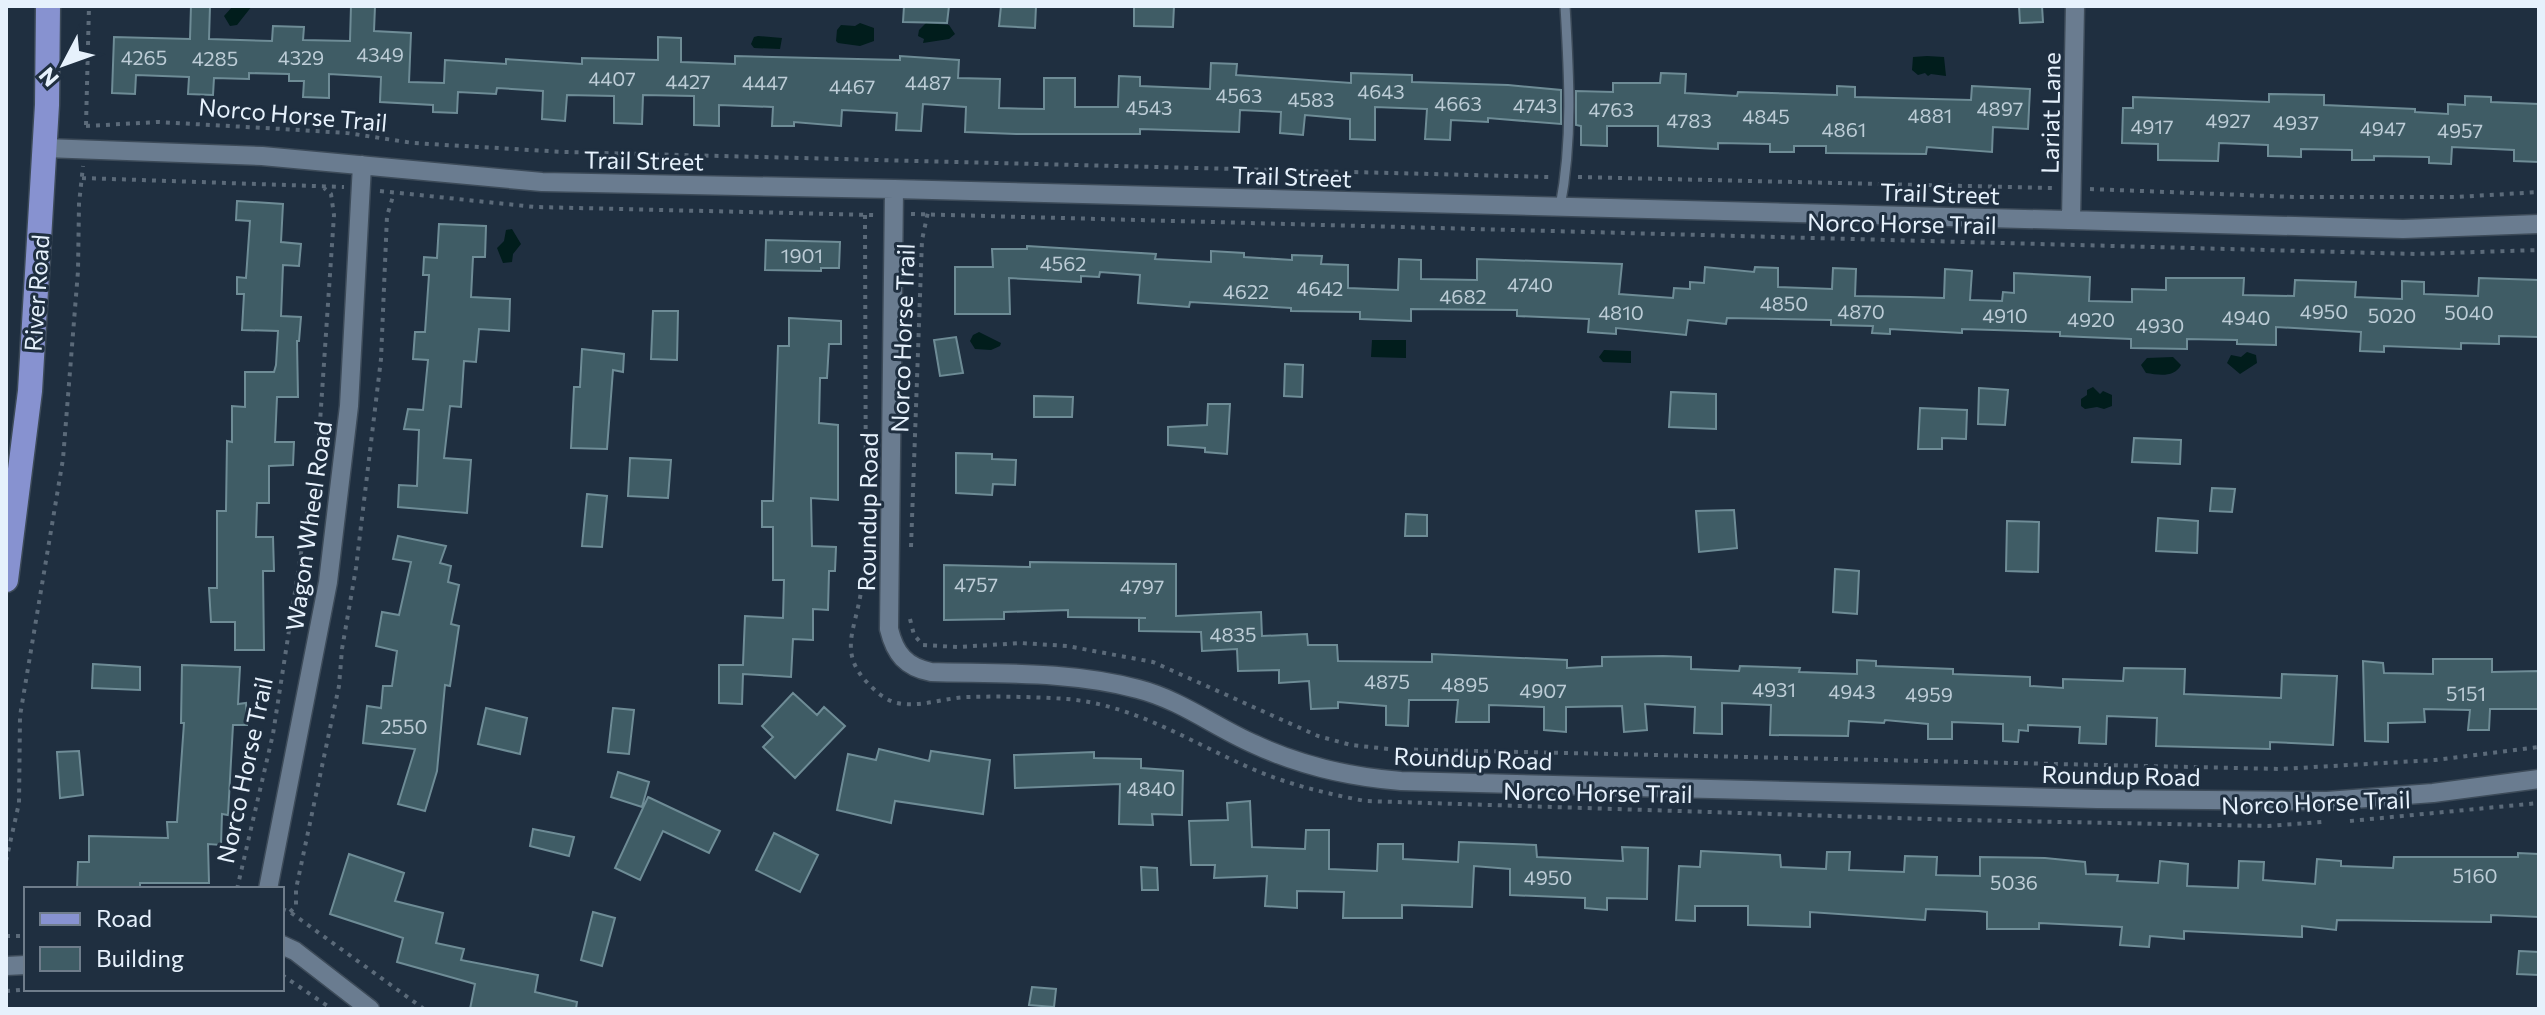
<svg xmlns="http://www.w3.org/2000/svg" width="2545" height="1015" viewBox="0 0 2545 1015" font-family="Commissioner,sans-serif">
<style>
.water{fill:#011d1c}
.building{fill:#3f5c65;stroke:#6e8c96;stroke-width:2}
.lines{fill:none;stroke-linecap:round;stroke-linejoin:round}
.lane-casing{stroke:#3d4b59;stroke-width:12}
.street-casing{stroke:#3d4b59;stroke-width:21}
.primary-casing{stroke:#3d4b59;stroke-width:27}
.path{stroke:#5b6a79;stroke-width:4;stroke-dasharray:4 6;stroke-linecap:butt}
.lane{stroke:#6a7c90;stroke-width:9}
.street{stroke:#6a7c90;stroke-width:18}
.primary{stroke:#8792d0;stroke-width:24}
.labels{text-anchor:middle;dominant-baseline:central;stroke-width:6;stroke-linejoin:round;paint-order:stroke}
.number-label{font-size:20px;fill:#bcccd6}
.street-label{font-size:24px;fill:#e6f1fc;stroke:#1f2f40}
</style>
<rect width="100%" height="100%" fill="#1f2f40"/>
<path class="water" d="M233,6H252L237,25L230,26L224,16Z
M860,23L874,28V41L860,46L838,43L836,41L837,30L841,25L855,26Z
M926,23L949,25L955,34L949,39L923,43L924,39L918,36L919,30Z
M758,36L782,38L780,49L754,48L751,44L754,37Z
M1927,56L1944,57L1946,76L1931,74L1928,76L1925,73L1918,75L1912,70L1913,57Z
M512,229L521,244L513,254L512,262L503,263L497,248L504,241L506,230Z
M979,332L1001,343L1000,346L991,350L975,349L970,341L973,335Z
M1372,340H1406V358L1371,357Z
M1604,350L1631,351V363L1603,362L1599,357Z
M2247,352L2256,355L2257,363L2240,374L2227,363L2231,355L2241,357Z
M2173,357L2181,365C2174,378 2159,375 2146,373L2141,365L2147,358Z
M2093,387L2100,394L2103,391L2112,395V406L2104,409L2097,407L2085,409L2081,406V399L2087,395V390Z"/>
<path class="building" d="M191,6H210L209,39L272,41L273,26L304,27L303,40L350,41L351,6H375L374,31L411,33L409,82L444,83L445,60L506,64V59L582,64V58L658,60V37L681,38V62L735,64V56L900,60V56L959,60L958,78L1000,79L999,108L1044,109V78H1075V107H1118L1119,76L1140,77V86L1210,89L1211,63L1237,64L1236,75L1351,83V73L1412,75V82L1508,85L1561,90V124L1488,118V122L1451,120L1450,140L1425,139L1427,109L1375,107V140L1350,139V119L1305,115L1303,135L1280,133L1281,112L1240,110L1239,132L1140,129V134H1016L965,132L966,107L923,104L921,131L896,130L897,113L842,110L841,126L794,122V126H772L773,107L719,105V126L694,125V96L643,95L642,124L614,123V96L567,95L565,121L542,119L543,91L497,88L496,94L458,92L457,113L433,112V105L380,102L381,77L329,74V98L303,97L304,81H289V74L249,73V79L214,78L213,95L188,94L189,77L136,75L135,94L112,93L114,37L190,39Z
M904,6H949L947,23L903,22Z
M1001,6H1036L1035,28L999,26Z
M1134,6H1174L1173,27L1134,26Z
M2019,6H2042L2043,22L2020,23Z
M1661,73L1686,74L1685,93L1737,96L1738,92L1837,95V86L1855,87V97L1971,100L1972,86L2030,89L2028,129L1993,127L1992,152L1927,147L1926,154L1826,153V146H1794V152H1770V144L1718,143V149L1658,146V126H1607V146L1581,145V126L1576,125V91L1613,92V83H1660Z
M2269,94L2324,95V105L2415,109V112L2448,114V104L2465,105V96L2491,97V102L2539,104V162L2514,161V150L2452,147L2451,164L2429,163V157L2374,156V160H2352V150L2301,149V157L2268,156V145L2219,143L2218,161L2158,160V144L2122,143L2123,108H2133V97L2269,102Z
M237,201L283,204L281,242L301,244L299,266L283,265L281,316L301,317L299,341H297L298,397H277L275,442H294L293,465L269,466V503H257L256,537H273L274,571H263L264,650H235V622H211L209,588H217V511H226L227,441L232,442V406L245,407V372H274L276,365L278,331L242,330L244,294H237V277L246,278L250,221L236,220Z
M439,224L486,226L485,257H473L471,297L510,299L509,331L479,329L476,362L464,361L461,407L450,406L444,458L471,460L467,513L398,507L399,485L417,486L419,430L404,429L408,409L423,410L428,360L413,359L415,332H425L429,275H423L424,257L437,258Z
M766,240L840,242L839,268H821V271L765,270Z
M1027,246L1156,254L1155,259L1211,262V251L1244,253V257L1292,260V255L1322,256L1321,264L1348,265V288L1398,290L1399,259L1421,260V279L1477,280V259L1622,264L1619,294L1673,298L1674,288L1690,289V282L1704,283L1705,267L1754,272L1755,267L1778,268V287L1832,289L1833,268L1856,269L1855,296L1910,297L1944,298L1945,269L1972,271L1970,300L2002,301L2003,292L2014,293V273L2090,277L2089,301L2132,302V289L2166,290V278H2244L2243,295L2294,296L2295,280L2356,282L2355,297L2402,299V281L2424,282V294L2478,296L2479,278L2539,280V337L2499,336V344L2461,343V349L2384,346V352L2360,351L2361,332L2276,327V345L2237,344V340L2187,339V349L2131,348V339L2060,336V332L1962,329V333L1890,329V334L1872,333L1873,326L1831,325V320L1727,318L1726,324L1688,320L1686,335L1616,328V334L1588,332L1589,319L1517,316V310L1411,309V321L1360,319V312L1291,311V308L1190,302L1189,307L1138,303L1140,275L1100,272L1099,277L1081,276V282L1009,278L1010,314H955V267H993L992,249H1027Z
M653,311H678L677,360L651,359Z
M789,318L841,321V344H829L827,378H820L819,423L838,425V500L811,498L812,546L836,547L835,571H829L828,610L813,609V640L793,639L791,677L743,674L742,704L719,703V665H743L745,616L783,618L784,580H773V527H762V501H773L778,346H789Z
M956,337L963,373L940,376L934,340Z
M582,349L624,354L623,372L613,370L607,449L571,448L574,387H580Z
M1285,364L1303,365L1302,397L1284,396Z
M1979,388L2008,390L2005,425L1978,424Z
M1671,392L1716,394V429L1669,427Z
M1034,396L1073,397L1072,417H1034Z
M1208,404H1230L1227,454L1205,452V448L1168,445V427L1207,425Z
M1920,408L1967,410L1966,439L1942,438V449H1918Z
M2134,438L2181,440L2180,464L2132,462Z
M956,453L992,454V459L1016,460L1015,485L993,484L992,495L956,493Z
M630,458L671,460L668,498L628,496Z
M2212,488L2235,489L2232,512L2210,511Z
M587,494L607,496L602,547L582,546Z
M1734,510L1737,548L1699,552L1696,511Z
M1406,514L1427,515V536H1405Z
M2158,518L2198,521L2197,553L2156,551Z
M2007,521L2039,522L2038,572L2006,571Z
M398,536L446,546L440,563L451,566L448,582L459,585L451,624L459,626L450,686L445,685L437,771L425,811L398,804L415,749L363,743L367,706L381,708L383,686H392L397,651L376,646L382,612L399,615L411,562L393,559Z
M1030,562L1176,564V616L1261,612L1262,636L1307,634L1308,645H1337L1338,661L1432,662V654L1567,660V668L1602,666V657L1663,656L1691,657V669L1739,671L1740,666L1800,668L1799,672L1857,674V660L1876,661V666L1953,669V674L2030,677V686L2063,688V679L2123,681L2124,668L2185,669L2184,694L2281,698L2282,674L2337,676L2333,745L2270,742V749L2156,746L2157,718L2107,716L2106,744L2079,743L2080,727L2028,725V731L2019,730L2018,742L2003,741V724L1952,722V739H1928V724L1885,720L1884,723L1849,721L1848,736L1770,735L1771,705L1722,703V734L1694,733L1695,707L1645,704L1647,730L1624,732L1622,706L1566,707V732L1544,730V707L1489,705V722H1456L1458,700H1409L1408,726L1386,725V706L1338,702V708L1311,709L1309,681L1279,683V670L1238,671L1237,649L1202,651L1201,632L1139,631V618H1146L1068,617V610L1004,612V619L944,620V565L1030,567Z
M1835,569L1859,571L1857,614L1833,612Z
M2433,659H2492V672L2539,671V709H2490L2489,730H2468L2470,710L2424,709L2425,722L2388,723V742L2365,741L2363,661L2383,663L2384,673L2433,674Z
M93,664L140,667V690L92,688Z
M182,665L240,667L238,704L246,703L247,725H233L228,815L222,814L221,845L208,844L209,883H140V889H77L78,862H89V836L168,838L167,822H177L184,723H181Z
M793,693L817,715L824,707L845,726L795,778L763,747L773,737L762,726Z
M486,708L527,718L520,754L478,744Z
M613,708L634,710L629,754L608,752Z
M879,749L929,761L931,751L990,760L983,814L895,801L891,823L837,810L848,754L876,760Z
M79,751L83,795L60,798L57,752Z
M1094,752V758L1141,759V768L1183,771L1182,815L1152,814L1153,825L1119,824L1120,784L1015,788L1014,755Z
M618,772L649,782L642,807L611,797Z
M648,797L720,831L709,853L663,831L640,880L615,868Z
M1250,801L1252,847L1305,849L1306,830H1329V869L1377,871L1378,844H1403V859L1458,862L1459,842L1536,845L1537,857L1623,861L1622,847L1648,848L1647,899L1607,898V910L1585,908V898L1510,895V869L1474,866L1472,907L1402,905V918H1343L1344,892L1297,891V908L1265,906L1267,876L1214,878L1215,865H1191L1189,821L1228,820L1227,803Z
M533,829L574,837L569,856L530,846Z
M774,833L818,855L800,892L756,870Z
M1701,851L1780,855L1781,867L1826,869L1827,852H1850L1849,870L1904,872L1905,856L1937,857L1936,875L1980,876V857L2045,858L2085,862L2086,874L2118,875L2117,881L2158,883L2160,861L2188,864L2187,886L2238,888L2239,861L2264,862L2263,880L2315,884L2317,859L2341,861V866L2393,868L2394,857H2518V853L2539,854V917L2491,915V922L2337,920L2336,930L2302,926V937L2184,931V939L2150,936L2149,947L2120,945L2122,927L2039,923V929H1987V912L1978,911L1926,909L1925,920L1810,912V927L1748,925V906H1695V921L1676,920L1679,866L1700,867Z
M349,854L404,873L395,901L443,913L436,943L464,949L461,960L538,975L535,992L577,1002L576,1009H470L475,984L397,962L403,938L330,914Z
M1141,867L1157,868L1158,890H1142Z
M593,912L615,918L602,966L581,960Z
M2519,951L2539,952V975L2517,974Z
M1032,987L1056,989L1054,1007L1029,1005Z"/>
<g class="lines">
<g class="lane-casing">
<path id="lane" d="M1560,207C1573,140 1569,73 1565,6"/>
</g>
<g class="street-casing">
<path id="street" d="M45,148L262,156L542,182L894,189L2330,227L2403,229L2539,224
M894,189L889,629C895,654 906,667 931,672C1000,674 1071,671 1138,689C1181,700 1215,727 1254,744C1301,766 1350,777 1401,781L2097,799L2327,801L2433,793L2539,779
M2071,220L2075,6
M268,889L328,582L349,406L362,165
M282,945L295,951L370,1009
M6,966L26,965"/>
</g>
<g class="primary-casing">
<path id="primary" d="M6,580L30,391L47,105L48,6"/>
</g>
<path class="path" d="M86,125L89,6
M86,126L158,122L282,129L347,133L413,143L564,152L1549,177
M1578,177L2053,188
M82,178L344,187
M2090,189L2295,197H2457L2539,192
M380,191L535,207L874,215
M911,214L2416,254L2539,250
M865,215L866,543C864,559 864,576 861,592C854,635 836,656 876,691C881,696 891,702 897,703C921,708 946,697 970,697C1001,696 1036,697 1067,699C1134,705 1189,741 1248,767C1286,784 1324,793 1365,801L1960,820L2268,826L2322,822
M911,547L922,240L928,212
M910,619L914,635L923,645L958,647L1021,643L1067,646L1153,662L1318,736L1351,745L1389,749L2281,769L2435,760L2539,747
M2350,821L2539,803
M6,861L19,803L20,716L63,459L78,271L79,204L83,166
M237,889L273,734L319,437L334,215L331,194L324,188
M282,909L290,912L424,1009
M290,912L296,906V889L339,686L342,649L356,568L381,359L387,216L394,193
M6,936H26
M282,975L332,1009
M6,991L31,989"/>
<use href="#lane" class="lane"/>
<use href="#street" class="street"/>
<use href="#primary" class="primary"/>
</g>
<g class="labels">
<g class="number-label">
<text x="380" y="54">4349</text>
<text x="144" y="57">4265</text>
<text x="301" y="57">4329</text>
<text x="215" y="58">4285</text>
<text x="612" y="78">4407</text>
<text x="688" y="81">4427</text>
<text x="765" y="82">4447</text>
<text x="928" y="82">4487</text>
<text x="852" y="86">4467</text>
<text x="1381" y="91">4643</text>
<text x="1239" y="95">4563</text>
<text x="1311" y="99">4583</text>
<text x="1458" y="103">4663</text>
<text x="1535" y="105">4743</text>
<text x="1149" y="107">4543</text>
<text x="2000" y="108">4897</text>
<text x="1611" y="109">4763</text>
<text x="1930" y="115">4881</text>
<text x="1766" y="116">4845</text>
<text x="1689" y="120">4783</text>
<text x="2228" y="120">4927</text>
<text x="2296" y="122">4937</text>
<text x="2152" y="126">4917</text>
<text x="2383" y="128">4947</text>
<text x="1844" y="129">4861</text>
<text x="2460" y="130">4957</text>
<text x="802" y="255">1901</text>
<text x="1063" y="263">4562</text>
<text x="1530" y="284">4740</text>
<text x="1320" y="288">4642</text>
<text x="1246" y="291">4622</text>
<text x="1463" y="296">4682</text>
<text x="1784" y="303">4850</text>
<text x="1861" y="311">4870</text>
<text x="2324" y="311">4950</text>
<text x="1621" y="312">4810</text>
<text x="2469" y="312">5040</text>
<text x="2005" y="315">4910</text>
<text x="2392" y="315">5020</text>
<text x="2246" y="317">4940</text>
<text x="2091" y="319">4920</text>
<text x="2160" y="325">4930</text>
<text x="976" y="584">4757</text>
<text x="1142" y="586">4797</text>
<text x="1233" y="634">4835</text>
<text x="1387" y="681">4875</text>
<text x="1465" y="684">4895</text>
<text x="1774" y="689">4931</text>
<text x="1543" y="690">4907</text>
<text x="1852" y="691">4943</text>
<text x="2466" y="693">5151</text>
<text x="1929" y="694">4959</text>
<text x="404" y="726">2550</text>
<text x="1151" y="788">4840</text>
<text x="2475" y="875">5160</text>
<text x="1548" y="877">4950</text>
<text x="2014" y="882">5036</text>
</g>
<g class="street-label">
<text transform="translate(2050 113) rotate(-89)">Lariat Lane</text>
<text transform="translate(293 114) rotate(5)">Norco Horse Trail</text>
<text transform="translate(644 160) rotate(1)">Trail Street</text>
<text transform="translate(1292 176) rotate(2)">Trail Street</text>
<text transform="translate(1940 193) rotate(2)">Trail Street</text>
<text transform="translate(1902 223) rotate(1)">Norco Horse Trail</text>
<text transform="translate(36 293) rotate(-86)">River Road</text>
<text transform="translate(902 338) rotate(-88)">Norco Horse Trail</text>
<text transform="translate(867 512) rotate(-89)">Roundup Road</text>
<text transform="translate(308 526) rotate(-82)">Wagon Wheel Road</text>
<text transform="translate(1473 758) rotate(2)">Roundup Road</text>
<text transform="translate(244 770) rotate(-78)">Norco Horse Trail</text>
<text transform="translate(2121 775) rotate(1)">Roundup Road</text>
<text transform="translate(1598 792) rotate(1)">Norco Horse Trail</text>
<text transform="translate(2316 802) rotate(-2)">Norco Horse Trail</text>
</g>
</g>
<rect width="2545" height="1015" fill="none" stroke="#e6f1fc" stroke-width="16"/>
<rect x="24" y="887" width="260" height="104" fill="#1f2f40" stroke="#6f7d8b" stroke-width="2"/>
<rect x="40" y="913" width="40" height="12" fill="#8792d0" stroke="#6f7d8b" stroke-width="2"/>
<text x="96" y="927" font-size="24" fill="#e6f1fc">Road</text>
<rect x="40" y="947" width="40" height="24" fill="#3f5c65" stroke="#6f7d8b" stroke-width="2"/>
<text x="96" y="967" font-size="24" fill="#e6f1fc">Building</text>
<g transform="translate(64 64) rotate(229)" stroke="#1f2f40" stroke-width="6" paint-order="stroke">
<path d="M0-6L14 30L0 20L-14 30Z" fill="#e6f1fc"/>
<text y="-12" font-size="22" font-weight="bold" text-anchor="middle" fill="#e6f1fc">N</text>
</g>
</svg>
